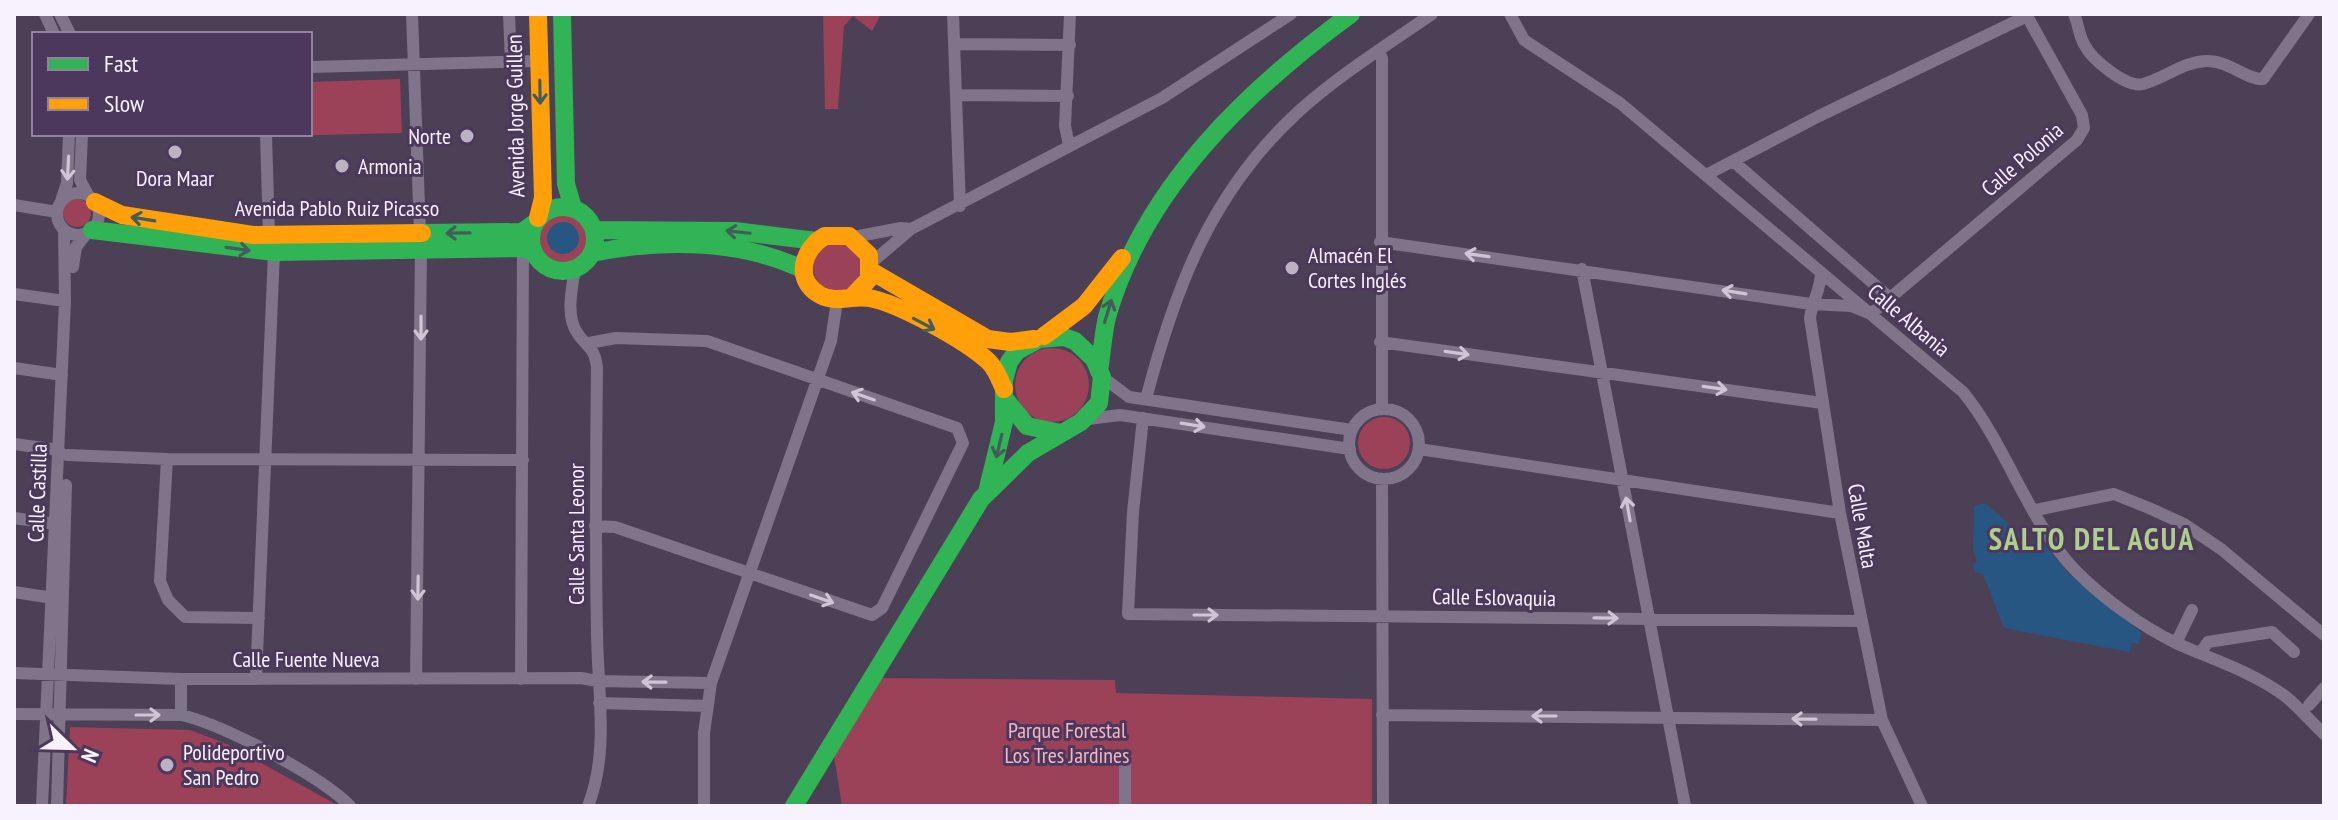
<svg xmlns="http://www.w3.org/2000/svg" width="2338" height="820" viewBox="0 0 2338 820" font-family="'PT Sans Narrow',sans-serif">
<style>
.green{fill:#9b4158}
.water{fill:#285682}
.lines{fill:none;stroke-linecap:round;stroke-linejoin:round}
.street{stroke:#7f7489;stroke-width:12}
.fast{stroke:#30b455;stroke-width:18}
.slow{stroke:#ff9f0a;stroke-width:18}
.oneway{stroke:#445d5b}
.oneway2{stroke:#cec5d6}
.poi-dot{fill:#bbb3c4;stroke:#4c385d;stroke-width:3}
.labels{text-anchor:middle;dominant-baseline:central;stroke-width:6;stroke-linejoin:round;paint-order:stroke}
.street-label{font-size:22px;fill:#f8f1ff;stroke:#4c385d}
.poi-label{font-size:22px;fill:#f8f1ff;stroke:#4c385d;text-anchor:start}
.park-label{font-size:22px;fill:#f5b6c0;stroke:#4c385d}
.district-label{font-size:30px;font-weight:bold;letter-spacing:2px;fill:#afcf88;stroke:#4c385d}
</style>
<rect width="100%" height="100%" fill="#4b4055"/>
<path class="green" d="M823,14H881L872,31L853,16L844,26L838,109H825Z
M400,79L402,133L281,136L310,134V82Z
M63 213a14 14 0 1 1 28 0a14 14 0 1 1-28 0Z
M538 239a25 25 0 1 1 50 0a25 25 0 1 1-50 0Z
M813 267a25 25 0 1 1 50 0a25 25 0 1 1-50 0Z
M1015 385a37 37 0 1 1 74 0a37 37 0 1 1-74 0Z
M1358 443a26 26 0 1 1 52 0a26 26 0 1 1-52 0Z
M882,678L1115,680L1116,693L1372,699V806H842L834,756Z
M70,727L190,730L227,744L339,806H66Z"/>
<path class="water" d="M547 238a16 16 0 1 1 32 0a16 16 0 1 1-32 0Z
M1985,503L2031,543L2039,538L2068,573L2141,632L2139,644L2132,643L2129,652L2004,628L1983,574L1975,572L1973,564L1977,561L1973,550L1974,506Z"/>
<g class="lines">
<path class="street" d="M45,14L54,34
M60,14L70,34
M412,14L420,233
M509,14L511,62
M953,14L960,206
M1510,14L1524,40L1620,103L1963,392C2007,446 2029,524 2077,572C2104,599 2141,626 2176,643C2213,660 2251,671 2285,696C2299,707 2311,722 2324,734
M2074,14C2078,23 2079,35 2084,44C2091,59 2126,88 2143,84C2165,78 2183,62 2206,61C2229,60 2248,81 2263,79L2309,14
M954,44L1070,45
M1378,52L1382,58V408
M310,67L539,61
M956,95L1068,96
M82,134L80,180L88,195
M266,134L269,236
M1069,145L1065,126L1070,14
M1733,161L1890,298
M57 214a21 21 0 1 1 42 0a21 21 0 1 1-42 0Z
M61,201L67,183L69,134
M14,205L57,212
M854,237L901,228L911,229
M1380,242L1811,304L1851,306L1871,314L2077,140L2084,128L2082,115L2027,16L1819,116L1706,175
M871,263L911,229L1162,98L1291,14
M73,267L76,247L86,234
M575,269C572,288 565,317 578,334C588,349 594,346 597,367C596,455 595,543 597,630C597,688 610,751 588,806
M1582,269L1685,806
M1821,272C1821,290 1812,301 1810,318L1840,513L1882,720L1922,806
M14,294L65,301
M1380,342L1822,403
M589,343L616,338L707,341L957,428L963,443L882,608L872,615L615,527L595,526
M14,368L62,375
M1101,376L1129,397L1352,430
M1146,399C1175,288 1211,192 1298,112C1339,75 1387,45 1432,14
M1349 444a35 35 0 1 1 70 0a35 35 0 1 1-70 0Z
M1143,418L1133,512L1128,614L1860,621
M1088,419L1120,415L1350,449
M14,444L59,450
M1419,449L1840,513
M67,455L167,459L523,460
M167,459L160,581L168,600L185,617L259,618
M1382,480L1383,806
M2036,510L2114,494L2149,508L2184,524L2221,549L2324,635
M14,518L56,524
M14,592L53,598
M2176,643L2192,610
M2201,652L2208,642L2272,632L2294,652
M14,673L181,679L581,678L597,681L711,683
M181,679V715
M256,679L274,252
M416,679L421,250
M521,679L523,248
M599,703L708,706
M2309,705L2324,688
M14,714L181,715C222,724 321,776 350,806
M1382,715L1882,720
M1125,764V806
M42,806L65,301L64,230
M57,806L66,485
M704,806V733L711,683L831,341L837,301"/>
<path class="fast" d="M562,14L566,184L573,208
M531 239a32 32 0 1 1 64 0a32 32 0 1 1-64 0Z
M92,230L274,252L523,248L533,252
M594,230L735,231L816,241
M422,233L522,232L533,224
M592,253C660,239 741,239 804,270
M1099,371C1102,353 1103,334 1107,317C1144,188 1247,90 1351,14
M1005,399L1027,426L1061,433
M794,806L981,499L1028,453L1081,422L1099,403L1102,377L1094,359L1075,341L1064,337L1039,339L1017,351L1009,362L1004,380V422L987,492"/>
<path class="slow" d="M538,14L543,198L538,218
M95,202L122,215L253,235L422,233
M871,271L988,339L1010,342L1034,339
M852,297L869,279V255L849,236H825C803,248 793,280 820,295C836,304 852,295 869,298C898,303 967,341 989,362C996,369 1000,380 1004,389
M1044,336L1084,306L1122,258"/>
</g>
<defs><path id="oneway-shaft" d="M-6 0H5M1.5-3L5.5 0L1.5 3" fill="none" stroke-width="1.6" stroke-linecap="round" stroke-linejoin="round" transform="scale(2)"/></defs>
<g class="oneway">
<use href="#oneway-shaft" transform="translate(540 92) rotate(89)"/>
<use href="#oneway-shaft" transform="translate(143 219) rotate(-171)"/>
<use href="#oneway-shaft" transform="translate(738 232) rotate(-174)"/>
<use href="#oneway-shaft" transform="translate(458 233) rotate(179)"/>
<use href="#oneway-shaft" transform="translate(238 249) rotate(8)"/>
<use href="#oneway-shaft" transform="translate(1108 311) rotate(-73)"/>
<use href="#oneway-shaft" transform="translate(924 324) rotate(28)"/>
<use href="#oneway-shaft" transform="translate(999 446) rotate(104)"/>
</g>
<g class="oneway2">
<use href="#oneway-shaft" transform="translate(68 168) rotate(93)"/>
<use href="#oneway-shaft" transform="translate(1477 255) rotate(-172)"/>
<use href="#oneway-shaft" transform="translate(1734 292) rotate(-171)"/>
<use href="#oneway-shaft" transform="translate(421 328) rotate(90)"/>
<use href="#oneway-shaft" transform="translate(1457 353) rotate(8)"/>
<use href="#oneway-shaft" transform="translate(1715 388) rotate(8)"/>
<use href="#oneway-shaft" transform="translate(863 396) rotate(-161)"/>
<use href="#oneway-shaft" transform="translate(1193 425) rotate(9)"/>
<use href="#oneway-shaft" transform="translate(1628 509) rotate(-100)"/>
<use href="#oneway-shaft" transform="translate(418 588) rotate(91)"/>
<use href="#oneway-shaft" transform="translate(822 599) rotate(19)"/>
<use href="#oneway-shaft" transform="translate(1206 615)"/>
<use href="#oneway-shaft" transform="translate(1606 618) rotate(1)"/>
<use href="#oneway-shaft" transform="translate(654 682) rotate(-179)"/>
<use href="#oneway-shaft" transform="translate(148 715)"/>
<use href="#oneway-shaft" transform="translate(1544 716) rotate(-180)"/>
<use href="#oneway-shaft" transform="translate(1804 719) rotate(-179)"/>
</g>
<g class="poi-dot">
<circle cx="467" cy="136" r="8"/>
<circle cx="175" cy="152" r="8"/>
<circle cx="342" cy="166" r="8"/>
<circle cx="1292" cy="268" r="8"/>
<circle cx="167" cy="765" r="8"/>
</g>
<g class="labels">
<g class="street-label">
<text transform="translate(515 116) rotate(-91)">Avenida Jorge Guillen</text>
<text transform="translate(2022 159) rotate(-41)">Calle Polonia</text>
<text x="337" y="208">Avenida Pablo Ruiz Picasso</text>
<text transform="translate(1909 320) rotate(40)">Calle Albania</text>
<text transform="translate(37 493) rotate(-88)">Calle Castilla</text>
<text transform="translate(1863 526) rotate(80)">Calle Malta</text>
<text transform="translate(576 534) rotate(-90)">Calle Santa Leonor</text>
<text transform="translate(1494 597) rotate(1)">Calle Eslovaquia</text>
<text x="306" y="659">Calle Fuente Nueva</text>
</g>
<g class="poi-label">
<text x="451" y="136" text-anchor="end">Norte</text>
<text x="358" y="166">Armonia</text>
<text x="175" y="178" text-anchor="middle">Dora Maar</text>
<text x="1308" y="255">Almacén El<tspan x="1308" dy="25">Cortes Inglés</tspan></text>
<text x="183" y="752">Polideportivo<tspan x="183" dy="25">San Pedro</tspan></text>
</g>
<g class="park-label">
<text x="1067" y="730">Parque Forestal<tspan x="1067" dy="25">Los Tres Jardines</tspan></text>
</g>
<g class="district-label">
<text x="2092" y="538">SALTO DEL AGUA</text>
</g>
</g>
<rect width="2338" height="820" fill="none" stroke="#f8f1ff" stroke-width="32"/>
<rect x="32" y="32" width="280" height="104" fill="#4c385d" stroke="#91829e" stroke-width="2"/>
<rect x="48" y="58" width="40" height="12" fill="#30b455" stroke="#91829e" stroke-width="2"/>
<text x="104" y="72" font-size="24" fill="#f8f1ff">Fast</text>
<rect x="48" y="98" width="40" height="12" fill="#ff9f0a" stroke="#91829e" stroke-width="2"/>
<text x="104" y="112" font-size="24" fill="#f8f1ff">Slow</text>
<g transform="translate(72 748) rotate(113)" stroke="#4c385d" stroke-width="6" paint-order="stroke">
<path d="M0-6L14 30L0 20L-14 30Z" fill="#f8f1ff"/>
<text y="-12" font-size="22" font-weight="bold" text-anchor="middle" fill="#f8f1ff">N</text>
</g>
</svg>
